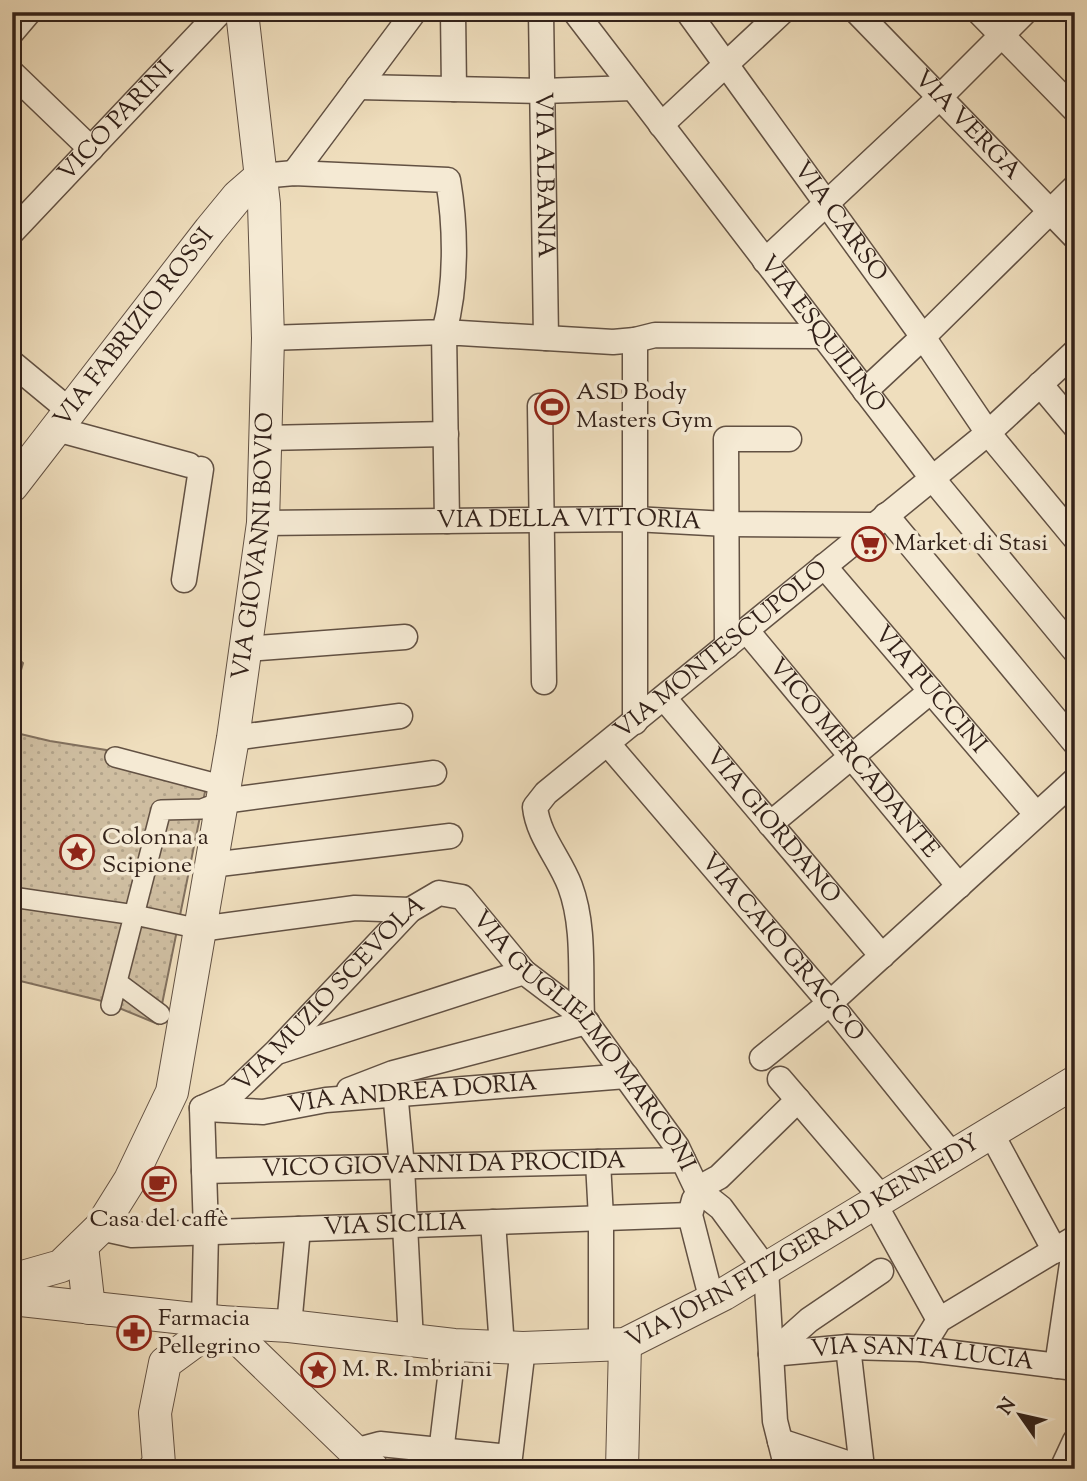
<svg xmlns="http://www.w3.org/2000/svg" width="1087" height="1481" viewBox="0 0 1087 1481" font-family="'Sorts Mill Goudy',serif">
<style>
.grass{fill:url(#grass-dots);stroke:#81705e;stroke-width:2}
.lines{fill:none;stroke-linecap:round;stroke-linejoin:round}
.pedestrian-casing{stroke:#625143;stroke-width:22}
.minor-casing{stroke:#625143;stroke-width:27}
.tertiary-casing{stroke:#625143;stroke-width:34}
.pedestrian{stroke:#f5ead4;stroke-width:19}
.minor{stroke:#f5ead4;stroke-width:24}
.tertiary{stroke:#f5ead4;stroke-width:32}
.labels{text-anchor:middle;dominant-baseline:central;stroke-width:7;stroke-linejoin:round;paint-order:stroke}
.street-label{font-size:24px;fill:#33221a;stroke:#f5ead4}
.poi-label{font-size:24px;fill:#33221a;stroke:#f5ead4;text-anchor:start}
</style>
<defs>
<pattern id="grass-dots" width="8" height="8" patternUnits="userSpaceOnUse" patternTransform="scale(1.75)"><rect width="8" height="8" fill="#cfbea1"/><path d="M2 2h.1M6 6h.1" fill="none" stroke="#b2a38a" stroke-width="1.8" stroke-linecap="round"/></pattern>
</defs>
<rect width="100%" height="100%" fill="#efdebd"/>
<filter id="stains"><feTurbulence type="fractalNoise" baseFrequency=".00286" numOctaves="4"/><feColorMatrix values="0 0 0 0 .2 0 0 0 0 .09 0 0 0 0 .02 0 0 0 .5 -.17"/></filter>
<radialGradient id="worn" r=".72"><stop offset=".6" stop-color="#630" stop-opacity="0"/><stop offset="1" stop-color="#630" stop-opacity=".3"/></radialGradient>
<path class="grass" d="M12,654L23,663L12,702Z
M12,732L50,741L106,750L111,759L206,787L158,1024L102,1001L12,979Z"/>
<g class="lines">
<g class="pedestrian-casing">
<path id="pedestrian" d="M115,757L225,786
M12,897L135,915L200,929
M117,982L160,1014
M111,1005L161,810L202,809L223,801"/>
</g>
<g class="minor-casing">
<g id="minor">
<path d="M453,12L454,89"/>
<path id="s1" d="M541,12L546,338"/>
<path id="s2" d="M575,12L932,478L1075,651"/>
<path id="s3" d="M688,12L923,337L988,433L1075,538"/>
<path id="s4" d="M857,12L1075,237"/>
<path d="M979,12L1075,110"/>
<path d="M12,32L29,12"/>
<path d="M12,73L91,149"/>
<path d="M358,87L542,91L633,88"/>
<path d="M661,125L782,12"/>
<path d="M294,173L414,12"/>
<path d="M261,176L294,173L448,180C456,227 457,286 444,332L268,338"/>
<path id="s5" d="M12,232L220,12"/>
<path d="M765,261L940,97L1025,12"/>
<path d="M12,363L70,411"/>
<path d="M1040,384L1075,426"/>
<path d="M865,391L923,337L1075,187"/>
<path d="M540,406L544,682"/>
<path d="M56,429L189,465"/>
<path d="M265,438L446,434"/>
<path d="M886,515L1075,743"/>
<path d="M447,521L444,332L613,342L635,340"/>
<path id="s6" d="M263,523L634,519L727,524L874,525"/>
<path id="s7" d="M824,566L1036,814"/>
<path d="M184,580L201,469"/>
<path id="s8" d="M747,631L959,886"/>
<path d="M727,646L726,439H789"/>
<path d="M246,649L405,637"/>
<path id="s9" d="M664,698L882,956"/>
<path d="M635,722V340L655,335L823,336"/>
<path d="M233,738L400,716"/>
<path id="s10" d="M608,744L830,1003L953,1156"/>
<path d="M223,801L434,773"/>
<path d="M770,824L931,691"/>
<path d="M211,865L450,836"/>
<path d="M200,929L355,908L410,910"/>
<path id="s11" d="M582,1016C580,974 585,926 570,886C560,859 538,836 535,807L546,793L988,433L1075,352"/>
<path d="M280,1051L524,972"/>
<path d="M762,1058L830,1003L1075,780"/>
<path d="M780,1079L882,1198"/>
<path d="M394,1080L402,1167L411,1341"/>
<path d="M349,1090L393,1073L587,1022"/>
<path id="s12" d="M202,1108L231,1095L276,1052L410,910L439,893L462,897L524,972L582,1016L677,1147L697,1189L721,1208L766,1269L775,1421L787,1469"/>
<path d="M202,1108L206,1232L204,1320"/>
<path id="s13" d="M206,1109L263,1112L326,1100L626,1076"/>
<path d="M991,1133L1055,1251"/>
<path d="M598,1162L601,1218V1345"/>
<path id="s14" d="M204,1171L683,1160"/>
<path d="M697,1189L719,1177L798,1100"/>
<path d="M694,1200L690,1215L712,1301"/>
<path d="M874,1203L939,1320"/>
<path d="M493,1222L502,1347"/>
<path id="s15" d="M100,1228L132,1235L690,1215"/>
<path d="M289,1326L298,1229"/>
<path d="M848,1347L862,1468"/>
<path d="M921,1349L939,1320L1075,1238"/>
<path id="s16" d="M771,1354L848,1347L921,1349L1075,1368"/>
<path d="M771,1354L809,1320L881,1271"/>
<path d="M1057,1366L1075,1243"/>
<path d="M780,1441L865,1469"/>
<path d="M354,1451L380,1444L510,1457L523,1348"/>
<path d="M439,1469L454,1345"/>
<path d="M1062,1469L1075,1441"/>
</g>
</g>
<g class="tertiary-casing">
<g id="tertiary">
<path id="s17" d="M12,486L210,230L238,196L261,176"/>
<path d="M82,1246L89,1308"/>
<path id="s18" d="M12,1280L61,1266L100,1228L130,1180L172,1092L233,738L263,523L268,338L264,204L242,12"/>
<path id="s19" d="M12,1299L221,1322L289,1326L454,1345L523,1348L625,1344L724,1294L1075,1082"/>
<path d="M221,1322L373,1469"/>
<path d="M154,1469L159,1464L155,1413L165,1363L221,1322"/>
<path d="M622,1469L625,1344"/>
</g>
</g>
<use href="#pedestrian" class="pedestrian"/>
<use href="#minor" class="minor"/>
<use href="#tertiary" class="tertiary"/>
</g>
<defs>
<g id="stadium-ring" transform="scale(1.75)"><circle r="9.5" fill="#f5ead4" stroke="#8f2418" stroke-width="1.5"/><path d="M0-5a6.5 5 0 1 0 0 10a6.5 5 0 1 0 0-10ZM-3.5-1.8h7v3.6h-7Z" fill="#8f2418"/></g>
<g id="supermarket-ring" transform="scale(1.75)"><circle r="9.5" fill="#f5ead4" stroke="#8f2418" stroke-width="1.5"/><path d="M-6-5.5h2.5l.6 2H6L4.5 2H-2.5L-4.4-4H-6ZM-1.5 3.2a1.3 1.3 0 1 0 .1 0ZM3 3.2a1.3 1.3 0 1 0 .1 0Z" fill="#8f2418"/></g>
<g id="sight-ring" transform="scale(1.75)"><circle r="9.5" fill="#f5ead4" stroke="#8f2418" stroke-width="1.5"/><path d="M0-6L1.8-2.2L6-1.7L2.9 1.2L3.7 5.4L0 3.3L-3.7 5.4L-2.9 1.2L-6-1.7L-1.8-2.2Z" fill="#8f2418"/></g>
<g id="cafe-ring" transform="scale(1.75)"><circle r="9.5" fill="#f5ead4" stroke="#8f2418" stroke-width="1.5"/><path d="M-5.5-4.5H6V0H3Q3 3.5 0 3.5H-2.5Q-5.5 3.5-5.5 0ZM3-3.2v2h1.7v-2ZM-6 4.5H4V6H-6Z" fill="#8f2418"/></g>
<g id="pharmacy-ring" transform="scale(1.75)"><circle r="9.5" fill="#f5ead4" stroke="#8f2418" stroke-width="1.5"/><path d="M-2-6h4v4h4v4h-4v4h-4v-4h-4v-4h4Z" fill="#8f2418"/></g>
</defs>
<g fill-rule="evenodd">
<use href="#stadium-ring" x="552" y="407"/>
<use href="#supermarket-ring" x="869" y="544"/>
<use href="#sight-ring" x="77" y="852"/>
<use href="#cafe-ring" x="159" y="1184"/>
<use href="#pharmacy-ring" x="134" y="1333"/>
<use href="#sight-ring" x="318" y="1370"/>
</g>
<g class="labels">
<g class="street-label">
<text stroke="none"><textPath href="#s5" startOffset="152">VICO PARINI</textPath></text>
<text stroke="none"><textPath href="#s4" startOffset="158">VIA VERGA</textPath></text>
<text stroke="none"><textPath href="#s1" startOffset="163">VIA ALBANIA</textPath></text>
<text stroke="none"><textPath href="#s3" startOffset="259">VIA CARSO</textPath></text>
<text stroke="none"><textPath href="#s17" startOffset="200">VIA FABRIZIO ROSSI</textPath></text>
<text stroke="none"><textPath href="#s2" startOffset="406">VIA ESQUILINO</textPath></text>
<text stroke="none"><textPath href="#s6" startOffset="306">VIA DELLA VITTORIA</textPath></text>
<text stroke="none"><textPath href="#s18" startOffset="812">VIA GIOVANNI BOVIO</textPath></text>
<text stroke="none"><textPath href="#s11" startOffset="462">VIA MONTESCUPOLO</textPath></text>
<text stroke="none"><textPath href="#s7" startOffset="163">VIA PUCCINI</textPath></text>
<text stroke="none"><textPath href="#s8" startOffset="166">VICO MERCADANTE</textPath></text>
<text stroke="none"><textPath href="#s9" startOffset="168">VIA GIORDANO</textPath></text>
<text stroke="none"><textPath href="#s10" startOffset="268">VIA CAIO GRACCO</textPath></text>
<text stroke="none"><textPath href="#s12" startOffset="173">VIA MUZIO SCEVOLA</textPath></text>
<text stroke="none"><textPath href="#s12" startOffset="536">VIA GUGLIELMO MARCONI</textPath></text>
<text stroke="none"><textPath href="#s13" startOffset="208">VIA ANDREA DORIA</textPath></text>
<text stroke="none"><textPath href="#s14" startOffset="240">VICO GIOVANNI DA PROCIDA</textPath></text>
<text stroke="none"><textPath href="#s15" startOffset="296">VIA SICILIA</textPath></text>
<text stroke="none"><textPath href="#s19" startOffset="821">VIA JOHN FITZGERALD KENNEDY</textPath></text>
<text stroke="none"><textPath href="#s16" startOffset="152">VIA SANTA LUCIA</textPath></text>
</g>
<g class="poi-label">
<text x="576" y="393">ASD Body<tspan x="576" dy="28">Masters Gym</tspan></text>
<text x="894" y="544">Market di Stasi</text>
<text x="102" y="838">Colonna a<tspan x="102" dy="28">Scipione</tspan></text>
<text x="159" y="1220" text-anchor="middle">Casa del caffè</text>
<text x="158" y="1319">Farmacia<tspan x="158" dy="28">Pellegrino</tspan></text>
<text x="342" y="1370">M. R. Imbriani</text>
</g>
</g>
<rect width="1087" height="1481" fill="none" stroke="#efdebd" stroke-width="42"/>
<rect x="14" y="14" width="1059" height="1453" fill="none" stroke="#33221a" stroke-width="3.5"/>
<rect x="21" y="21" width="1045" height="1439" fill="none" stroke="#33221a" stroke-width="2"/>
<g transform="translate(1020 1415) rotate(304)" stroke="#f5ead4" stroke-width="5" paint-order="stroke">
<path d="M0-5L12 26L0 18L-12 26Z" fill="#33221a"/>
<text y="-10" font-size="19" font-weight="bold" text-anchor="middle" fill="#33221a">N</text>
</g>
<rect width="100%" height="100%" filter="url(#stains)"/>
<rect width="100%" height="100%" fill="url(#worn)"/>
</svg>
